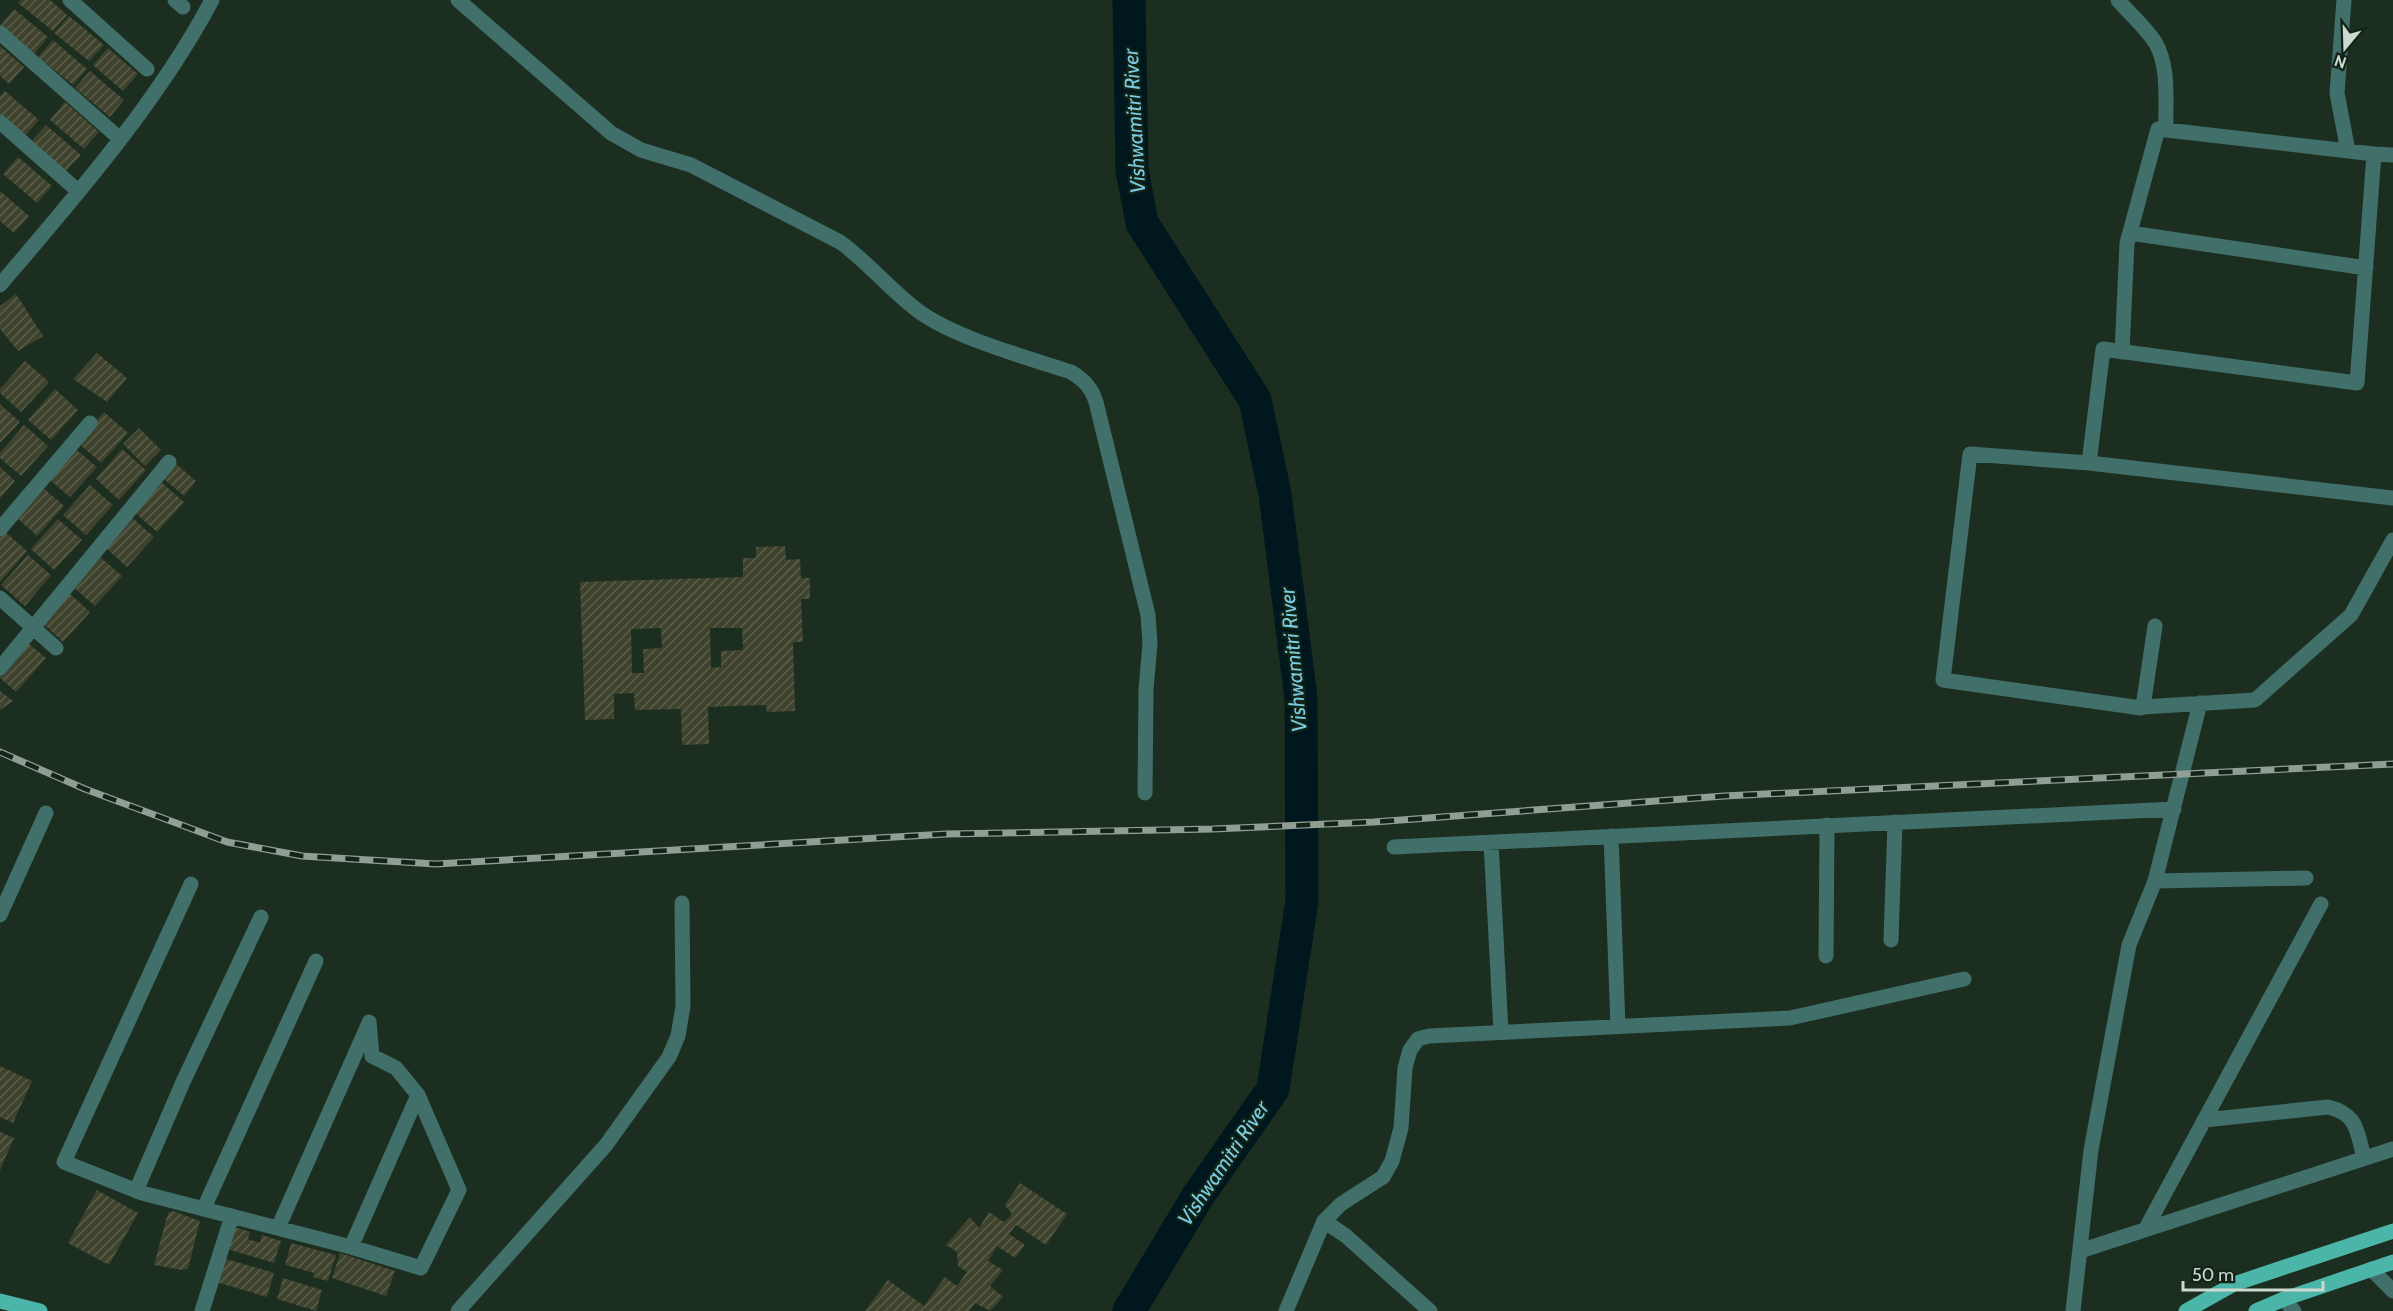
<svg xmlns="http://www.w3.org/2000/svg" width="2393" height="1311" viewBox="0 0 2393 1311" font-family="Cabin,sans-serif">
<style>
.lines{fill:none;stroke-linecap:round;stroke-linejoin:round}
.river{stroke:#00171d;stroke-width:33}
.building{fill:url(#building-hatch);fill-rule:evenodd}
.minor{stroke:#416f69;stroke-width:15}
.major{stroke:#4cb5a9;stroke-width:15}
.rail-casing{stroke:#909e93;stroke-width:7}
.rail{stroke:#122417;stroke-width:4.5;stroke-dasharray:14;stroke-linecap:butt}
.labels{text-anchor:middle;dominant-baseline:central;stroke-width:4.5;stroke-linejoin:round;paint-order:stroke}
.water-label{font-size:21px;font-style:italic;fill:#7bcce3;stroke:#122417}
</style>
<defs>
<pattern id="building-hatch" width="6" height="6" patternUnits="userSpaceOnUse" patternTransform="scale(1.5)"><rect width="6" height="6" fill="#3f432d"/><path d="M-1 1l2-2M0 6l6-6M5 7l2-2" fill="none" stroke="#5a5e4a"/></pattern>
</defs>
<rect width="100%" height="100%" fill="#1c2e20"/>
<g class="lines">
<path class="river" d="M1129,0L1132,170L1142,223L1255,400L1275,494L1301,698L1302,901L1273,1089L1198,1196L1129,1311"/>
</g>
<path class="building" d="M21,0H50L67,15L53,31L18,3Z
M14,9L48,37L34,54L0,26Z
M69,16L104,45L89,61L54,33Z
M53,40L87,69L73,85L38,57Z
M0,46L24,67L9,84L0,76Z
M108,48L138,74L123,91L93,65Z
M90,71L124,100L110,117L75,88Z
M5,91L39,120L24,137L0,116V96Z
M65,102L99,132L84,149L50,120Z
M46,125L81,155L65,172L31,142Z
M18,157L52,186L37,203L3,174Z
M0,191L29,216L14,233L0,221Z
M16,294L43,336L18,351L0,329V306Z
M97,353L127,378L107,402L73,379Z
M25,361L49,382L21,412L0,393V389Z
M55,389L78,410L51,440L28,420Z
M0,404L20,422L0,443Z
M104,412L128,433L101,463L77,442Z
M24,425L48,446L21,476L0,458V453Z
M139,428L161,450L145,466L123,444Z
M73,447L97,467L70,497L46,477Z
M122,449L146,470L119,500L96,479Z
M175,463L196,481L184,496L163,478Z
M0,467L15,481L0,498Z
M160,481L184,502L157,532L133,511Z
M90,485L113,505L86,535L63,515Z
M41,486L64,506L37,536L14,515Z
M130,516L154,537L127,567L104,546Z
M58,519L82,540L54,570L31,549Z
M4,531L27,551L0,582V535Z
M785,546L786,560L800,559L801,578H810V599H801L803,642H793L795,711L767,712L766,705L708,707L709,744L682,745L681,709L635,710L634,693L614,694V719L585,720L580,582L743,577V558H756V547ZM661,628L662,648L643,649L644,673H632L631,629ZM710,628H742L743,650L721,651V667L711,668Z
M28,555L51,575L25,606L1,585Z
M99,556L122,576L95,606L72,586Z
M67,591L90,612L63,642L40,621Z
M28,643L46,658L16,692L0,678V675Z
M0,691L13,701L0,710Z
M0,1066L32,1081L13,1123L0,1117Z
M0,1132L14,1138L0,1170Z
M1020,1183L1067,1214L1046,1245L1016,1225L1009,1234L1025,1245L1015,1258L997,1246L988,1261L1003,1270L990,1286L1003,1297L990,1311L975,1303L969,1311H865L888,1280L924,1306L945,1277L957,1286L967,1272L958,1266L957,1252L946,1245L970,1217L979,1228L989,1212L1004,1222L1012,1214L1005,1205Z
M97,1190L138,1213L109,1265L68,1243Z
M173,1211L200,1221L188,1269L182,1270L154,1265L168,1213Z
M234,1227L250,1232L248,1239L260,1243L262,1235L281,1241L274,1263L227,1249Z
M291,1243L336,1255L328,1281L313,1277L314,1273L285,1265Z
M340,1253L395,1271L386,1296L332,1278Z
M223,1258L274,1273L267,1297L216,1282Z
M283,1278L322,1290L316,1311L277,1299Z"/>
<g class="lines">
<path class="minor" d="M70,0L147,69
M175,0L183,7
M458,0L611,133L641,150L691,165L840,242C868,262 889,289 917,310C954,338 1026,357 1071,372C1084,380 1091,387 1096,402L1148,615L1150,643L1146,690L1145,793
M2118,0C2130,14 2145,27 2155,42C2170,67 2165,102 2166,130
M2344,0L2337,93L2348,151
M0,33L119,138
M0,122L78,191
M2393,155L2374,154L2357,383L2103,349L2089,463L2393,498
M2130,233L2366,268
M0,285C75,197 158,102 212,0
M2122,352L2127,243L2158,129L2374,154
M2089,463L1970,454L1943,680L2141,708L2143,707L2155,626
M0,529L90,423
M0,598L56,648
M0,668L169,462
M2143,707L2255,700L2351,615L2393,540
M1611,836L1618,1026
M1491,842L1501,1032
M1394,847L2174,809
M2155,881L2200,703
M191,884L64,1162L142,1193L351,1247L421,1268L459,1190L418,1095L396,1068L372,1056L369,1022
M0,915L46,813
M1891,940L1895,822
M1826,956L1827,825
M2204,1120L2328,1107C2358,1114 2357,1132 2364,1158
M136,1191L183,1082L261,917
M204,1208L316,961
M1324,1221L1346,1236L1430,1311
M278,1228L368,1025
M2145,1230L2321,904
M351,1247L418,1095
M2080,1251L2393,1149
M2371,1269L2393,1291
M2284,1299L2294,1311
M202,1311L232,1216
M458,1311L606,1145L669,1057L678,1036L683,1006L682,903
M1286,1311L1324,1221L1341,1204L1383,1177L1392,1161L1401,1128L1405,1068L1410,1050L1418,1039L1429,1036L1790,1018L1964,979
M2073,1311L2091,1150L2129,945L2155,881L2306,878"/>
<path class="major" d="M0,1301L40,1311
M2186,1311L2234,1284L2393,1231
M2256,1311L2284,1299L2393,1262"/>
<g class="rail-casing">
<path id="rail" d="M0,752L85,789L227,842L302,856L436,864L946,834L1213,829L1374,822L1724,796L2393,764"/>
</g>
<use href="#rail" class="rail"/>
</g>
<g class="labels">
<g class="water-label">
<text transform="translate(1134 121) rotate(-93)">Vishwamitri River</text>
<text transform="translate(1293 660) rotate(-95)">Vishwamitri River</text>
<text transform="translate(1223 1163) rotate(-56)">Vishwamitri River</text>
</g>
</g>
<g transform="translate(2345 48) rotate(199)" stroke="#122417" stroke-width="4.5" paint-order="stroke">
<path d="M0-4.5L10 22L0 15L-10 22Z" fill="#cdd9cf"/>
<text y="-9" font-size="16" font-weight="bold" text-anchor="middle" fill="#cdd9cf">N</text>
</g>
<path d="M2183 1281v9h140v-9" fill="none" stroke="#cdd9cf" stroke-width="3"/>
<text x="2192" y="1281" font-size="18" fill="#cdd9cf" stroke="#122417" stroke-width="4.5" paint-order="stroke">50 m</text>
</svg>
